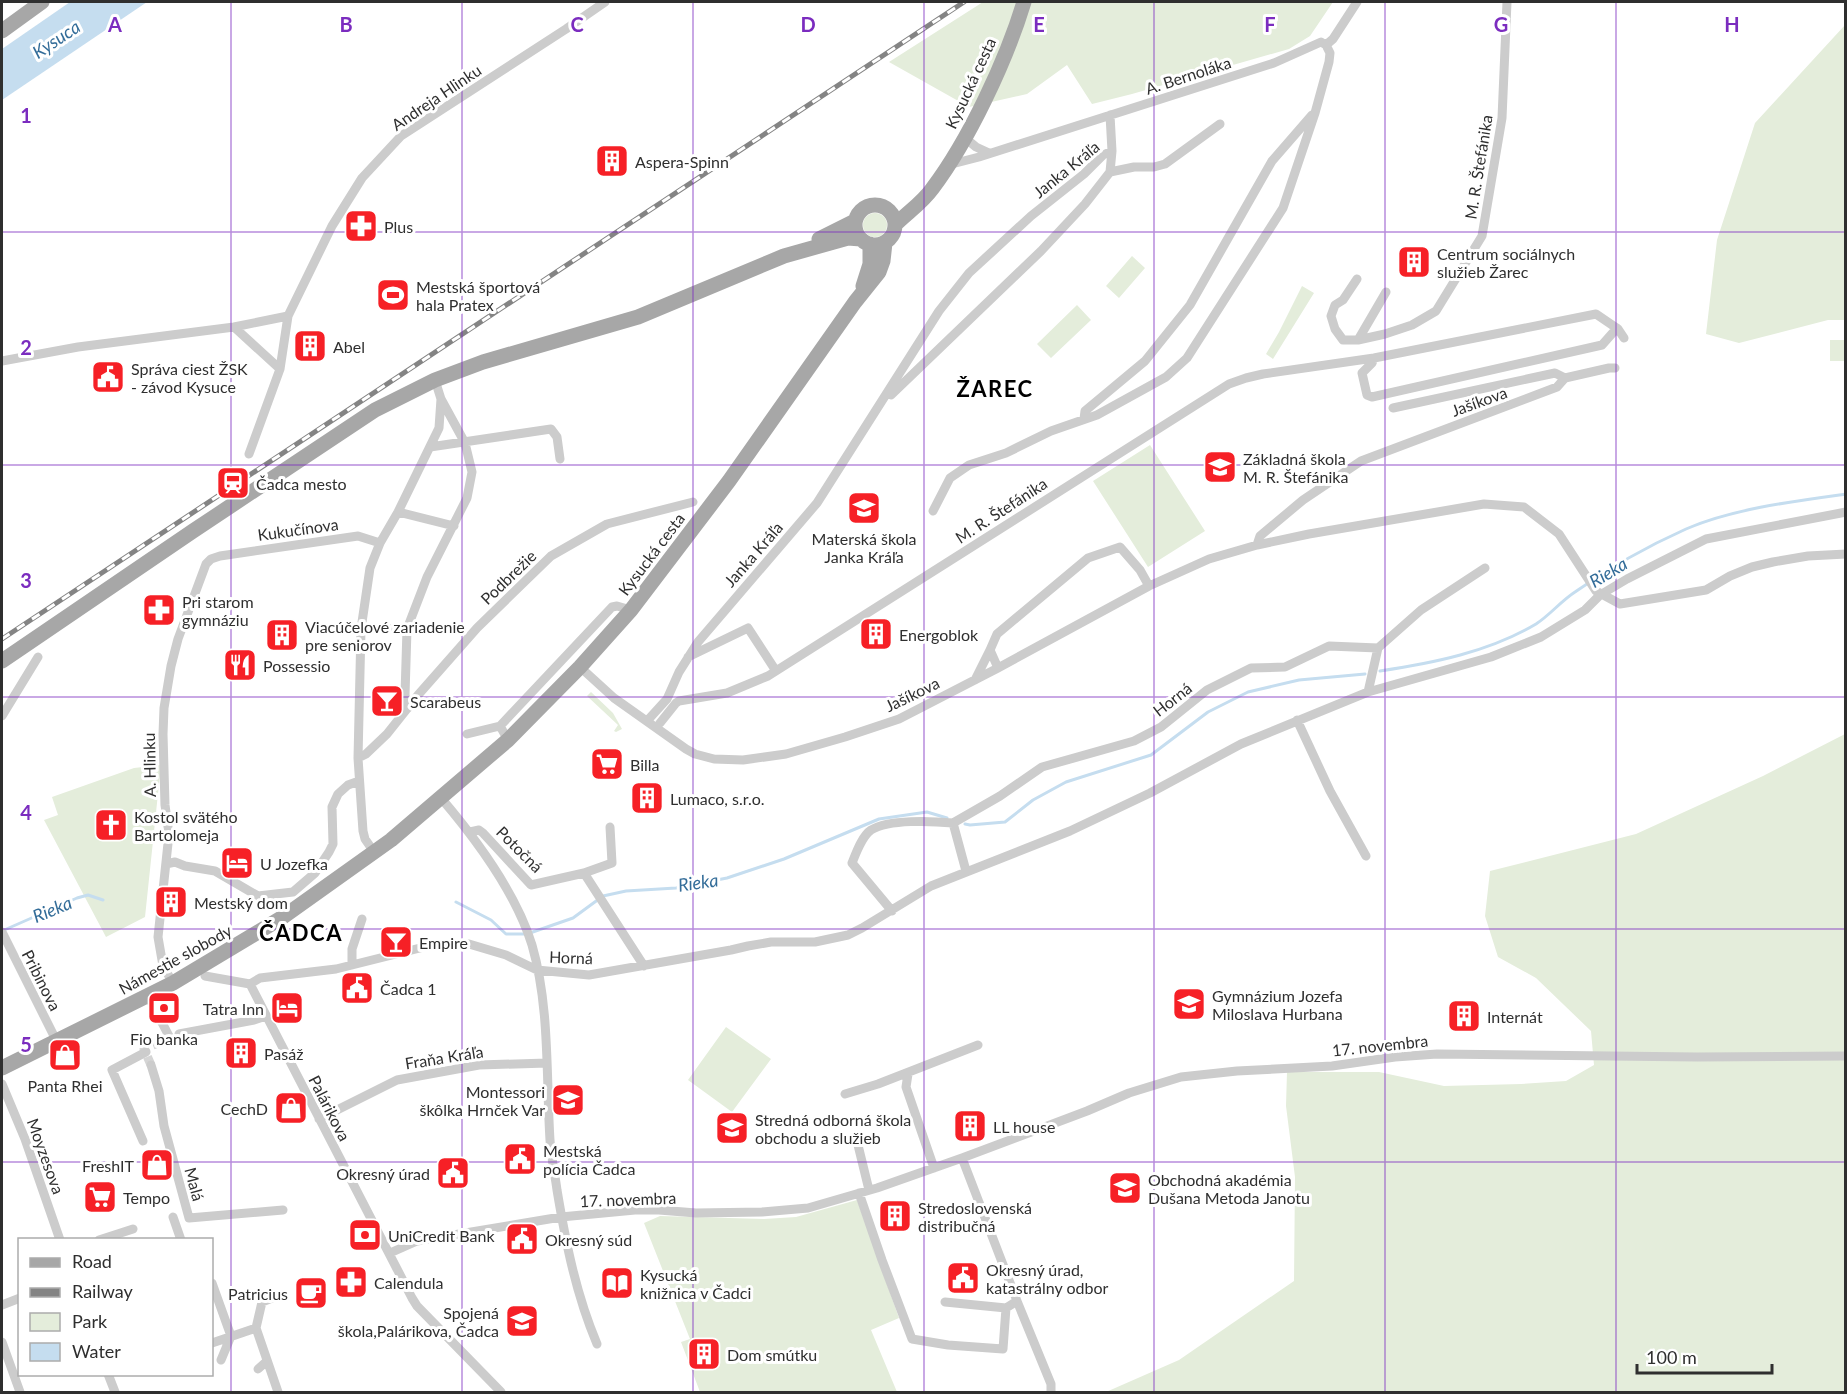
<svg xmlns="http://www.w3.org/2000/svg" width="1847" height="1394" viewBox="0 0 1847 1394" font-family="Lato,sans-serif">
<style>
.green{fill:#e4eddb}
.water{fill:#c5ddef}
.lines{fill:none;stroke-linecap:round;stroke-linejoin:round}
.stream{stroke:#c5ddef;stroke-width:3}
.street-tunnel{stroke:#d5d5d5;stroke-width:9;stroke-dasharray:9 4.5;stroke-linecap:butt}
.street{stroke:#ccc;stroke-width:9}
.primary{stroke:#a7a7a7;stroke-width:15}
.rail-casing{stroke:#848484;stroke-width:5}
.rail{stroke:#fff;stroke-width:3;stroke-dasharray:9;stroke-linecap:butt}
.grid{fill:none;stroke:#7b2cbf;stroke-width:1.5;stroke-opacity:0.55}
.labels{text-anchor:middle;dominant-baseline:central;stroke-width:6;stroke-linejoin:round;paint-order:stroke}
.street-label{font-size:16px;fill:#2f2f2f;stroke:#fff}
.poi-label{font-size:16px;fill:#2f2f2f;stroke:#fff;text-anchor:start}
.water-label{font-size:18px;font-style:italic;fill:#346d99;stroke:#fff}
.district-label{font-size:22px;font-weight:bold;letter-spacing:1.5px;fill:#000;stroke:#fff}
.grid-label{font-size:20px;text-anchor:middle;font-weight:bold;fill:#7b2cbf;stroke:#fff;stroke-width:6;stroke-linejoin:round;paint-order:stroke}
</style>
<rect width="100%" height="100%" fill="#fff"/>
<path class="green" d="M983,2H1333L1310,36L1289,49L1132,94L1092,104L1067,65L1027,94L969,107L889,62Z
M1845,25V320H1828L1739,343L1706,334L1717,240L1755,123Z
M863 225a12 12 0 1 1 24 0a12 12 0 1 1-24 0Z
M1132,256L1145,268L1119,298L1106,286Z
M1302,286L1314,293L1273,359L1266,354L1279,332Z
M1077,305L1091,320L1051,358L1037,344Z
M1830,340H1845V361H1830Z
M1150,445L1205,531L1148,567L1093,481Z
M591,692L613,713L622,729L616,732L614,731L618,725L587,696Z
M1845,734V1392H1106L1179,1360L1294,1281L1295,1177L1286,1106L1287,1072H1379L1444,1086L1521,1084L1566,1081L1594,1065L1591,1031L1536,978L1498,957L1485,916L1490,871L1636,834L1763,776Z
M161,765L145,917L106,937L44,820L58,815L52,797L134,768Z
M726,1027L771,1059L732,1112L688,1080Z
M857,1200L899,1318L871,1330L897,1392H700L681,1342L690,1339L644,1223L660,1216L764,1219L796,1217Z"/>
<path class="water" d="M70,2H147L2,100V49Z"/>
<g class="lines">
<path class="stream" d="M1380,671C1433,663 1489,652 1536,624C1550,615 1561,601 1575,592C1609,568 1648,546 1686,529C1732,509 1795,501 1846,494
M965,824L970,825L1005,822L1033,800L1066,782L1151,755L1208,712L1248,692L1299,680L1365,674
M456,902L491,920L506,934H527L573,918L603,896L626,891L676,888L727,878L784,859L879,819L927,812L947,818
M2,931L77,898L88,895L103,900"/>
<path class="street-tunnel" d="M151,1065L144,1049L176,1035"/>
<path class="street" d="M1326,45L1333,39L1357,2
M964,137L976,147L989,153
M948,165L979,157L1274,63L1321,42L1326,45
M1110,172L1134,167H1154L1165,164L1220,124
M1357,279L1343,300L1335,305L1331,316L1335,329L1343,340H1358L1385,334L1412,325L1436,311L1482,236L1502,118L1507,2
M234,327L280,369
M1358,340L1386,292
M1374,358L1372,363L1362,373L1367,395L1372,397L1602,345L1617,328
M2,361L78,347L234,327L288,316
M1565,378L1609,368H1615
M891,395L1041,251L1085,204L1110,172L1112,151L1110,115
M1084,419L1085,411L1145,361L1190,305L1272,161L1312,115
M430,447L551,429L557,437L560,459
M249,454L280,369L288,316L332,226L362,178L401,136L566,29L605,2
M933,511L950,478L969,465L1006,453L1051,431L1097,415L1166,377L1187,358L1283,208L1315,113L1329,62L1330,53L1326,45
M398,512L454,526
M1257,545L1260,536L1303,500L1361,461L1557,387L1565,378L1555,373L1393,408
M361,629H407
M1378,648L1421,610L1485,568
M688,657L748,628L776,671
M580,667L614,698L686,749L695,754L714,759L743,760L786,754L845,737L899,719L998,668L1149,586L1209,559L1257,545L1309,534L1484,504L1524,507L1559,534L1596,591L1620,604L1706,590L1730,576L1752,567L1773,562L1808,556L1846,554
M998,668L990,650L997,634L1088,558L1120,547L1140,570L1149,586
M975,680L990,650
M408,708L405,695L407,629L427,577L467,498L472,472L465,443L441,399L435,380
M2,716L38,657
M1297,720L1330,791L1366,856
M647,721L667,699L679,672L698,642L817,503L939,311L969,273L1031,216L1084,174L1103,155L1112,151
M660,723L676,703L679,701L727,693L768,676L1229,384L1246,378L1263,374L1374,358L1596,314L1618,329L1624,338
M467,734L500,726
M508,740L500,726L612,607L617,606L631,610
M358,758L366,754L387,734L418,695L477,628L551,556L607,524L693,502
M441,798C476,839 516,893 532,945C550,1007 546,1077 550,1140C551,1157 555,1174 557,1190C566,1244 576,1294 597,1344
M470,832L479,830L483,833L531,885L584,873L644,966
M374,852L365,839L363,831L358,758L361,629L370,568L380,543L398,512L439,428L441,399
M166,864L175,862L185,866L215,871L258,896L293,892L315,873L329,852L333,844L332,807L338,794L348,785L359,781
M966,871L953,823L1000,796L1042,767L1134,741L1161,727L1207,690L1251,668L1285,667L1329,646L1378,648L1368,692
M584,873L612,863L610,827
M892,911L852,863C856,853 862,836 871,830C889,819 932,821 953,823
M2,932L57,1042
M352,965V949L362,919
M205,976L250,984
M173,983L163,966L158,937L169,834L165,805L163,734L164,708L171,666L178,639L206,564L211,559L220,556L358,536L380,543
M250,984L260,978L336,969L428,946L455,944H469L506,955L537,970L589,975L731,950L748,946L771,942H815L848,935L862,928L931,886L1070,831L1150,793L1241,744L1368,692L1491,657L1541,637L1585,610L1600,595L1627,579L1706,539L1846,512
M250,984L412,1298L417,1306L501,1392
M148,996L169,1036
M179,1034L254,1020L266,1016
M151,1065L159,1091L164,1126L189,1218L283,1210
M908,1074L906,1087L934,1168
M2,1084L25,1139L60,1240
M845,1094L878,1084L978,1045
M319,1119L397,1080L479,1065L547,1063
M143,1141L112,1070L146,1052
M857,1141L869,1190
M962,1158L1017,1301L1051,1384V1392
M859,1193L882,1260L912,1339L948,1345L1003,1349L1006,1308L1017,1301
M173,1217L181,1240
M99,1240L133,1229
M390,1253L417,1241L561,1217L635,1210H659L696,1213L762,1212L808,1208L877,1188L962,1158L1087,1111L1129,1093L1181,1077L1237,1071L1332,1066L1395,1057L1437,1054L1697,1057L1846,1056
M212,1283L231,1336L221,1360
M945,1302L1006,1308
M2,1305L20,1298
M256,1328L278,1392
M2,1342L20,1392
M212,1343L256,1328L262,1302L272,1298
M258,1369L267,1361
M108,1374L115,1392"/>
<path class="primary" d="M2,31L42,2
M855 225a20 20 0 1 1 40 0a20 20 0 1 1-40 0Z
M895,225C907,213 922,203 932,189C969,140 1006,61 1024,2
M819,239L855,221
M863,286L870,264V244
M2,661L193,531L375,410L435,380L483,362L638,317L784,256L848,238L861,239
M2,1068L173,983L283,917L391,840L508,740L580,667L631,610L729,481L855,302L879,272L883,261L885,243"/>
<g class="rail-casing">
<path id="rail" d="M2,639L964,2"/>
</g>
<use href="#rail" class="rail"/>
</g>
<path class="grid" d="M231,2V1392M462,2V1392M693,2V1392M924,2V1392M1154,2V1392M1385,2V1392M1616,2V1392M2,232H1846M2,465H1846M2,697H1846M2,929H1846M2,1162H1846"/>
<defs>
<g id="building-square" transform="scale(1.725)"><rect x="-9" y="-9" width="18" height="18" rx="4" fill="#f62026" stroke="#fff"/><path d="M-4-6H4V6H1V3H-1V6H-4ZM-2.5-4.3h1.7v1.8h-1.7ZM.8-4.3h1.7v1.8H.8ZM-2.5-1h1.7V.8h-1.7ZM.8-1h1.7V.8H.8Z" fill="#fff"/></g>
<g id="pharmacy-square" transform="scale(1.725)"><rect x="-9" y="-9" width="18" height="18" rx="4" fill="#f62026" stroke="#fff"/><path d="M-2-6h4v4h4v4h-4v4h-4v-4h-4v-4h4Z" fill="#fff"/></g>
<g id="stadium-square" transform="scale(1.725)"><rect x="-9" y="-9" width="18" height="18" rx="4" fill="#f62026" stroke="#fff"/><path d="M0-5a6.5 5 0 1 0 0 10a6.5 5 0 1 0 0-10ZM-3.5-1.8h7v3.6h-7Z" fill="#fff"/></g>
<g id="civic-square" transform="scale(1.725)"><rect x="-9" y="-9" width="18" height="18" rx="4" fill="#f62026" stroke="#fff"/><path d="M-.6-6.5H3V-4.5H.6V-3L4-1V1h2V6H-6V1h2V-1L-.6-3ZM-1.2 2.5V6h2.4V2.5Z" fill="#fff"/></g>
<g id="school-square" transform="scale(1.725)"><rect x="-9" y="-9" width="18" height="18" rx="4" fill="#f62026" stroke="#fff"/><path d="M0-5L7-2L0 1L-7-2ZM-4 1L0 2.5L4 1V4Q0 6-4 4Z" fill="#fff"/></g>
<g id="station-square" transform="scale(1.725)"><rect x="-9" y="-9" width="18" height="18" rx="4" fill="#f62026" stroke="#fff"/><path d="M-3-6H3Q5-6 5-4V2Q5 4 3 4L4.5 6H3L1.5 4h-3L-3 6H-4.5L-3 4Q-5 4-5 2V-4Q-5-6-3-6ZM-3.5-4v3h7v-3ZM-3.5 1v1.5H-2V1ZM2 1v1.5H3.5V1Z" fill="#fff"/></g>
<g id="restaurant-square" transform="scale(1.725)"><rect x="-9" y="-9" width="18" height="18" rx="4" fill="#f62026" stroke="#fff"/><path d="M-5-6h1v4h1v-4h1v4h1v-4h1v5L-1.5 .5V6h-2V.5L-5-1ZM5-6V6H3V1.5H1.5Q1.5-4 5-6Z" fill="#fff"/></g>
<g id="bar-square" transform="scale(1.725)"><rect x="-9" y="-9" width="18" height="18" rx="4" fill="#f62026" stroke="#fff"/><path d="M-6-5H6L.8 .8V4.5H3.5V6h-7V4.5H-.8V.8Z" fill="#fff"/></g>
<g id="supermarket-square" transform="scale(1.725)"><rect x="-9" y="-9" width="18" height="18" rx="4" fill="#f62026" stroke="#fff"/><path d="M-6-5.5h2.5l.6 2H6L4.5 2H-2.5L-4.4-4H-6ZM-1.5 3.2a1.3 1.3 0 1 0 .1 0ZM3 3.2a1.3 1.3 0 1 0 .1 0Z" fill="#fff"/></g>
<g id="church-square" transform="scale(1.725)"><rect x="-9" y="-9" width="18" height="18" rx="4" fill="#f62026" stroke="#fff"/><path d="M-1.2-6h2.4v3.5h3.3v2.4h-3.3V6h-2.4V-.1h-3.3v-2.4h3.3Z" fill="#fff"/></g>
<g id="hotel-square" transform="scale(1.725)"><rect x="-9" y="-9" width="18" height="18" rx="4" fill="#f62026" stroke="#fff"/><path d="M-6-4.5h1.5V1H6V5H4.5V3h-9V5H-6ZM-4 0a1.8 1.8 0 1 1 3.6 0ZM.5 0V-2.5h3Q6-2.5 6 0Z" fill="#fff"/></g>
<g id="bank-square" transform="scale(1.725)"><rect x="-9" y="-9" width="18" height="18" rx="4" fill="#f62026" stroke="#fff"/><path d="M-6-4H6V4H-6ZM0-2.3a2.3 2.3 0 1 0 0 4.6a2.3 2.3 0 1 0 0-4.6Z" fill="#fff"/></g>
<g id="shop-square" transform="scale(1.725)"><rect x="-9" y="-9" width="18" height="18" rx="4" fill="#f62026" stroke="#fff"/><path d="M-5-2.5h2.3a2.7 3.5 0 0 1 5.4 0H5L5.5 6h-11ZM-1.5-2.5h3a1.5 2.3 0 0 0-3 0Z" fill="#fff"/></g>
<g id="library-square" transform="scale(1.725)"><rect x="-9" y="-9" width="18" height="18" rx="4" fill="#f62026" stroke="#fff"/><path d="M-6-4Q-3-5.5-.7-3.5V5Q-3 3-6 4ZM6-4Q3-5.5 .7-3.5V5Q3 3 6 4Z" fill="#fff"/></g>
<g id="cafe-square" transform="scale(1.725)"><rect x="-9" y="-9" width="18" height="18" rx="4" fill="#f62026" stroke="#fff"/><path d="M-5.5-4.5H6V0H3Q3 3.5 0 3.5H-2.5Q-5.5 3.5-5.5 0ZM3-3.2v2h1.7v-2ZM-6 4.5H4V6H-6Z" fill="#fff"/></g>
</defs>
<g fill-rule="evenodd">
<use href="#building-square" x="612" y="161"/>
<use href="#pharmacy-square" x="361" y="226"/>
<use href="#building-square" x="1414" y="262"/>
<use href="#stadium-square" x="393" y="295"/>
<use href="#building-square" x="310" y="346"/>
<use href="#civic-square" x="108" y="377"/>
<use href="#school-square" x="1220" y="467"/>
<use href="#station-square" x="233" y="483"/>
<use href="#school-square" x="864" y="508"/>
<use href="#pharmacy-square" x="159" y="610"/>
<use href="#building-square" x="876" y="634"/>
<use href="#building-square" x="282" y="635"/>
<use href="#restaurant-square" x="240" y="665"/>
<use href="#bar-square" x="387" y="701"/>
<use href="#supermarket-square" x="607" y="764"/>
<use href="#building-square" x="647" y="798"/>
<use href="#church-square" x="111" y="825"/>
<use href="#hotel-square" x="237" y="863"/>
<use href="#building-square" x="171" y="902"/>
<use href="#bar-square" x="396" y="942"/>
<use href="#civic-square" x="357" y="988"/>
<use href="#school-square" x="1189" y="1004"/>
<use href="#bank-square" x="164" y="1008"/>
<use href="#hotel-square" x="287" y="1008"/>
<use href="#building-square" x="1464" y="1016"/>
<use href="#building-square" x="241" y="1053"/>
<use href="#shop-square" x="65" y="1055"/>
<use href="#school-square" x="568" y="1100"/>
<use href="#shop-square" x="291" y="1108"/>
<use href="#building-square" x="970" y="1126"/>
<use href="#school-square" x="732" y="1128"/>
<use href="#civic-square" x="520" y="1159"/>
<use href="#shop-square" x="157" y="1165"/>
<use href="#civic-square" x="453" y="1173"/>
<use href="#school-square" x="1125" y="1188"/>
<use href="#supermarket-square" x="100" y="1197"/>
<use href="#building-square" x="895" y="1216"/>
<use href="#bank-square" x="365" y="1235"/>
<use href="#civic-square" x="522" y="1239"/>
<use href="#civic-square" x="963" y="1278"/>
<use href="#pharmacy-square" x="351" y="1282"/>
<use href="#library-square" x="617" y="1283"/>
<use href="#cafe-square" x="311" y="1293"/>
<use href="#school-square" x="522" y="1321"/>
<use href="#building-square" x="704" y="1354"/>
</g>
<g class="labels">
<g class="street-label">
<text transform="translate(1188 75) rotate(-18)">A. Bernoláka</text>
<text transform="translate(970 83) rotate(-65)">Kysucká cesta</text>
<text transform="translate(436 97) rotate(-34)">Andreja Hlinku</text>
<text transform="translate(1478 167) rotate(-81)">M. R. Štefánika</text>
<text transform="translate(1066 169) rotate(-39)">Janka Kráľa</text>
<text transform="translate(1479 401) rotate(-20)">Jašíkova</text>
<text transform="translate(1001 510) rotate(-33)">M. R. Štefánika</text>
<text transform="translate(298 529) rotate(-8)">Kukučínova</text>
<text transform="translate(651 554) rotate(-53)">Kysucká cesta</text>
<text transform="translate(753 554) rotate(-49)">Janka Kráľa</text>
<text transform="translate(508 577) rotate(-44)">Podbrežie</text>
<text transform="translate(912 694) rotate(-26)">Jašíkova</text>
<text transform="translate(1172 699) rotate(-38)">Horná</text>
<text transform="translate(149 765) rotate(-91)">A. Hlinku</text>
<text transform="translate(520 849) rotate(45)">Potočná</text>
<text transform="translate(571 957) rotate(2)">Horná</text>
<text transform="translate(175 959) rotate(-29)">Námestie slobody</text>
<text transform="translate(42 980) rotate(63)">Pribinova</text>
<text transform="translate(1380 1045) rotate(-6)">17. novembra</text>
<text transform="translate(444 1057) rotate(-9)">Fraňa Kráľa</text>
<text transform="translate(330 1108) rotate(63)">Palárikova</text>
<text transform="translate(46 1156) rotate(70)">Moyzesova</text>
<text transform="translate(195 1184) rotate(75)">Malá</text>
<text transform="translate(628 1199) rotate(-2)">17. novembra</text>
</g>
<g class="poi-label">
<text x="635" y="161">Aspera-Spinn</text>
<text x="384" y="226">Plus</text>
<text x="1437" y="253">Centrum sociálnych<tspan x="1437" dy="18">služieb Žarec</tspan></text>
<text x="416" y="286">Mestská športová<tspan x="416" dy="18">hala Pratex</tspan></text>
<text x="333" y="346">Abel</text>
<text x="131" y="368">Správa ciest ŽSK<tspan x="131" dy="18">- závod Kysuce</tspan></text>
<text x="1243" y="458">Základná škola<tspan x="1243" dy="18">M. R. Štefánika</tspan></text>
<text x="256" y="483">Čadca mesto</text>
<text x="864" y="538" text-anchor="middle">Materská škola<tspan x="864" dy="18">Janka Kráľa</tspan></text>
<text x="182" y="601">Pri starom<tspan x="182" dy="18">gymnáziu</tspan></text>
<text x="305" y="626">Viacúčelové zariadenie<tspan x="305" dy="18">pre seniorov</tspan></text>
<text x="899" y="634">Energoblok</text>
<text x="263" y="665">Possessio</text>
<text x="410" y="701">Scarabeus</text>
<text x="630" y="764">Billa</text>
<text x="670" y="798">Lumaco, s.r.o.</text>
<text x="134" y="816">Kostol svätého<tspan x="134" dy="18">Bartolomeja</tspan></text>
<text x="260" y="863">U Jozefka</text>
<text x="194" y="902">Mestský dom</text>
<text x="419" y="942">Empire</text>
<text x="380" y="988">Čadca 1</text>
<text x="1212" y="995">Gymnázium Jozefa<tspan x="1212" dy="18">Miloslava Hurbana</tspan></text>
<text x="264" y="1008" text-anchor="end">Tatra Inn</text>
<text x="1487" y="1016">Internát</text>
<text x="164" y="1038" text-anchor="middle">Fio banka</text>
<text x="264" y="1053">Pasáž</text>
<text x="65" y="1085" text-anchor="middle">Panta Rhei</text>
<text x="545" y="1091" text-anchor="end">Montessori<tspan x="545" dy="18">škôlka Hrnček Var</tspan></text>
<text x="268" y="1108" text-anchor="end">CechD</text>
<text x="755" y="1119">Stredná odborná škola<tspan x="755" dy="18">obchodu a služieb</tspan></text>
<text x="993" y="1126">LL house</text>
<text x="543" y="1150">Mestská<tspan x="543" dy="18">polícia Čadca</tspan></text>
<text x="134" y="1165" text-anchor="end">FreshIT</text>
<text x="430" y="1173" text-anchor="end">Okresný úrad</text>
<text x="1148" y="1179">Obchodná akadémia<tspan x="1148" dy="18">Dušana Metoda Janotu</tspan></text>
<text x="123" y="1197">Tempo</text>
<text x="918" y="1207">Stredoslovenská<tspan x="918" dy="18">distribučná</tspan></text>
<text x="388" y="1235">UniCredit Bank</text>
<text x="545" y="1239">Okresný súd</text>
<text x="986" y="1269">Okresný úrad,<tspan x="986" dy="18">katastrálny odbor</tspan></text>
<text x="640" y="1274">Kysucká<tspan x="640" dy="18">knižnica v Čadci</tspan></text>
<text x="374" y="1282">Calendula</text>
<text x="288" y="1293" text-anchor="end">Patricius</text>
<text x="499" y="1312" text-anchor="end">Spojená<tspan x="499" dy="18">škola,Palárikova, Čadca</tspan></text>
<text x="727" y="1354">Dom smútku</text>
</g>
<g class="water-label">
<text transform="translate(56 39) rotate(-34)">Kysuca</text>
<text transform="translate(1608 572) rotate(-31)">Rieka</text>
<text transform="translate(698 882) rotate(-8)">Rieka</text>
<text transform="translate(52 909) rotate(-23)">Rieka</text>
</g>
<g class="district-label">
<text x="995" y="388">ŽAREC</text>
<text x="301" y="932">ČADCA</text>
</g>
</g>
<g class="grid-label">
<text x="115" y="32">A</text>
<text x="346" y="32">B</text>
<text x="577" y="32">C</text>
<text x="808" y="32">D</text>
<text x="1039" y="32">E</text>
<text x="1270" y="32">F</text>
<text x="1501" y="32">G</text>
<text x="1732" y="32">H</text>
<text x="26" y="123">1</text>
<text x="26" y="355">2</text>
<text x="26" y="588">3</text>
<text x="26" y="820">4</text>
<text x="26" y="1052">5</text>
</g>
<rect width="1847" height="1394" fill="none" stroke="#2f2f2f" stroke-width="6"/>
<rect x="18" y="1238" width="195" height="138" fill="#ffffff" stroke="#acacac" stroke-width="1.5"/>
<rect x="30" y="1258" width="30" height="9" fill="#a7a7a7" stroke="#acacac" stroke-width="1.5"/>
<text x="72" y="1268" font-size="18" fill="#2f2f2f">Road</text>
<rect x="30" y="1288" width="30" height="9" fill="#848484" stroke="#acacac" stroke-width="1.5"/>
<text x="72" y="1298" font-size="18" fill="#2f2f2f">Railway</text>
<rect x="30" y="1313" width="30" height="18" fill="#e4eddb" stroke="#acacac" stroke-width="1.5"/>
<text x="72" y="1328" font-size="18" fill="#2f2f2f">Park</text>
<rect x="30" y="1343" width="30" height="18" fill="#c5ddef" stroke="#acacac" stroke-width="1.5"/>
<text x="72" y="1358" font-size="18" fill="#2f2f2f">Water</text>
<path d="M1637 1364v9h135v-9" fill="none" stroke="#2f2f2f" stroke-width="3"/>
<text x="1646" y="1364" font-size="18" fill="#2f2f2f" stroke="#ffffff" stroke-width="4.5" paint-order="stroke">100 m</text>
</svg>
